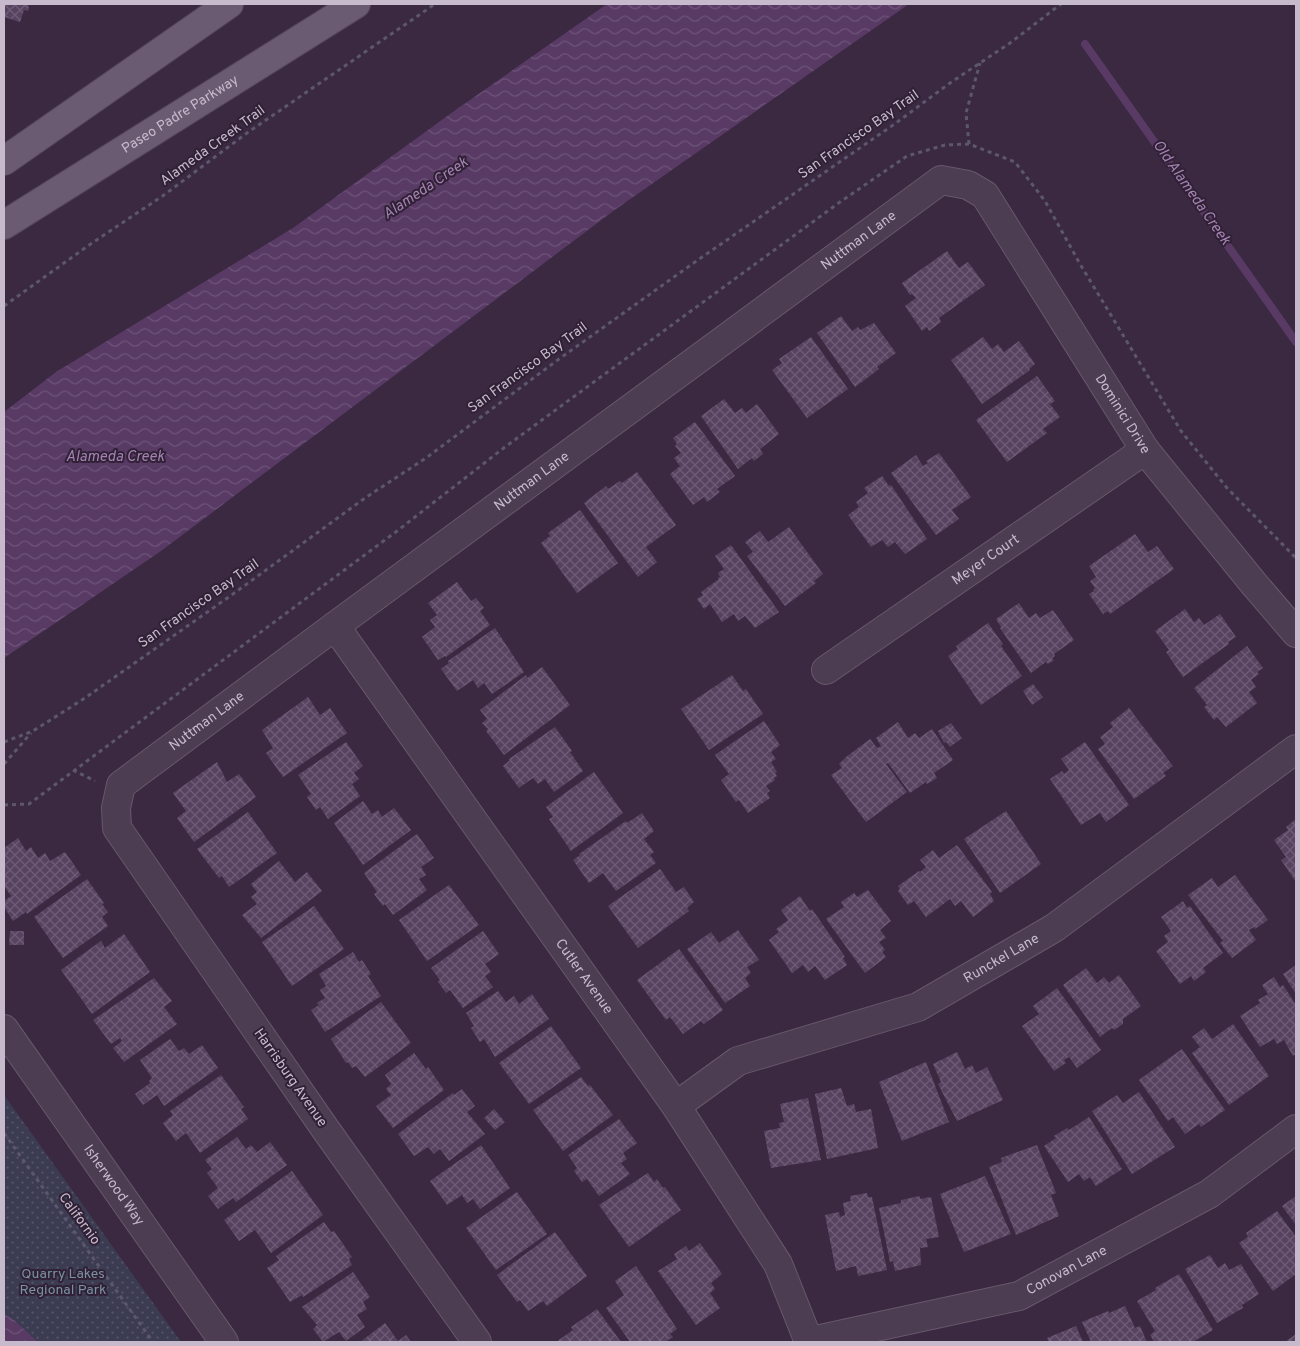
<svg xmlns="http://www.w3.org/2000/svg" width="1300" height="1346" viewBox="0 0 1300 1346" font-family="Overpass,sans-serif">
<style>
.park{fill:url(#park-dots)}
.water{fill:url(#water-waves)}
.lines{fill:none;stroke-linecap:round;stroke-linejoin:round}
.stream{stroke:#583a64;stroke-width:8}
.building{fill:url(#building-cross-hatch)}
.minor-casing{stroke:#67586c;stroke-width:30}
.major-casing{stroke:#55465b;stroke-width:30}
.path{stroke:#5d576d;stroke-width:3;stroke-dasharray:4 4;stroke-linecap:butt}
.minor{stroke:#4c3d52;stroke-width:28}
.major{stroke:#6b5b72;stroke-width:28}
.labels{text-anchor:middle;dominant-baseline:central;stroke-width:4;stroke-linejoin:round;paint-order:stroke}
.street-label{font-size:14px;fill:#c7bacc;stroke:#312137}
.park-label{font-size:14px;fill:#7992a0;stroke:#312137}
.water-label{font-size:15px;font-style:italic;fill:#a483b2;stroke:#312137}
</style>
<defs>
<pattern id="park-dots" width="8" height="8" patternUnits="userSpaceOnUse" patternTransform="scale(1.25)"><rect width="8" height="8" fill="#3b3b51"/><path d="M2 2h.1M6 6h.1" fill="none" stroke="#565569" stroke-width="1.8" stroke-linecap="round"/></pattern>
<pattern id="water-waves" width="16" height="10" patternUnits="userSpaceOnUse" patternTransform="scale(1.25)"><rect width="16" height="10" fill="#583a64"/><path d="M0 5q4-4 8 0t8 0" fill="none" stroke="#6e5479"/></pattern>
<pattern id="building-cross-hatch" width="8" height="8" patternUnits="userSpaceOnUse" patternTransform="scale(1.25)"><rect width="8" height="8" fill="#574360"/><path d="M0 0l8 8M0 8l8-8" fill="none" stroke="#6e5c76"/></pattern>
</defs>
<rect width="100%" height="100%" fill="#3b2942"/>
<path class="park" d="M4,1095L181,1342H4Z"/>
<path class="water" d="M607,4H909L616,209L161,551L4,658V412L56,372L293,228L450,114Z
M4,1314L14,1320L38,1342H4Z"/>
<g class="lines">
<path class="stream" d="M1085,44L1296,342"/>
</g>
<path class="building" d="M4,4H27L29,6L28,11L24,10L20,22L4,17Z
M947,251L959,268L968,262L985,285L939,318L941,322L929,331L927,327L922,331L905,306L916,298L912,294L910,295L902,283Z
M841,316L852,331L858,327L860,330L874,323L896,353L877,367L879,369L855,387L817,333Z
M811,337L848,389L807,418L772,370L782,363L779,359Z
M983,337L992,349L998,344L1004,352L1019,341L1035,364L1029,369L1030,370L982,404L951,360Z
M1037,376L1055,401L1050,404L1060,417L1043,429L1047,433L1007,462L976,420Z
M724,399L735,413L742,408L746,413L757,404L779,434L760,449L763,454L754,461L752,458L738,469L701,416Z
M695,422L735,476L717,489L720,492L707,502L704,497L693,505L670,474L680,466L674,458L681,453L675,446L677,444L673,438Z
M939,453L971,497L952,510L959,519L936,535L891,473L916,455L923,466L928,463L926,461Z
M637,472L676,525L646,547L657,562L638,577L584,503L606,486L608,489L620,481L622,483Z
M882,476L889,486L891,485L927,539L905,554L895,542L888,547L882,540L871,547L848,515L859,507L856,502L868,493L864,488Z
M580,510L618,563L577,593L541,543L550,536L548,533Z
M789,527L823,574L814,581L816,583L785,606L747,556L753,552L745,542L760,531L768,542Z
M1135,534L1148,552L1157,546L1174,569L1110,614L1108,611L1103,614L1089,594L1094,591L1093,590L1095,588L1090,581L1096,577L1089,566Z
M731,545L779,612L755,628L745,616L738,621L734,614L722,622L710,604L704,609L697,599L703,595L701,592L719,579L718,578L720,577L718,573L724,569L715,556Z
M457,582L471,601L476,598L484,608L480,611L490,625L446,657L445,656L438,660L422,637L435,627L430,620L437,615L428,603Z
M1019,603L1029,618L1036,613L1040,618L1053,610L1074,640L1054,654L1055,656L1052,658L1054,660L1048,664L1046,662L1031,673L1000,628L1001,627L996,619Z
M1185,609L1194,622L1199,618L1204,625L1220,614L1236,637L1228,642L1229,644L1183,677L1166,652L1169,650L1155,631Z
M988,623L1003,644L1001,646L1022,676L981,705L948,656L958,649L956,646Z
M495,628L524,672L492,694L484,683L478,688L473,680L457,691L441,669L449,663L448,661Z
M1247,646L1263,668L1257,672L1259,674L1251,680L1256,687L1249,692L1257,703L1226,727L1219,719L1217,717L1214,720L1204,707L1207,705L1194,688Z
M542,667L570,705L504,755L486,731L488,729L482,723L487,719L480,710L526,675L527,678Z
M732,675L743,691L746,689L763,714L709,750L681,709Z
M1033,684L1043,697L1032,705L1023,691Z
M308,697L320,715L330,708L347,733L283,777L266,753L273,748L262,730Z
M1129,708L1173,766L1163,773L1166,776L1134,799L1098,749L1105,744L1100,737L1113,727L1110,723Z
M764,721L780,745L771,752L776,759L771,762L777,772L775,773L777,776L774,778L775,780L766,786L770,791L767,793L770,798L748,813L739,800L736,802L721,780L729,774L715,755Z
M898,722L908,738L915,733L919,738L932,729L953,760L934,773L937,778L927,784L926,782L910,793L888,763L886,764L907,792L866,822L831,775L842,768L839,764L846,757L870,739L877,748L881,746L876,738Z
M951,723L962,738L950,747L946,742L944,743L938,731Z
M555,727L572,751L570,752L583,771L554,792L545,779L538,784L533,778L519,788L503,766L510,760L509,759Z
M346,742L363,766L354,773L359,779L352,784L360,796L328,819L320,807L316,810L307,797L311,794L298,775Z
M1085,742L1129,805L1106,822L1100,813L1081,825L1050,779L1062,771L1064,774L1069,770L1061,759Z
M217,762L227,782L239,774L256,797L194,842L177,818L186,811L173,793Z
M594,772L623,813L571,851L549,819L553,817L546,807Z
M363,801L372,814L378,810L382,817L394,808L411,830L363,865L334,823Z
M1006,811L1041,864L1000,893L964,839Z
M248,812L277,853L229,887L222,876L219,878L197,849Z
M642,813L654,831L644,839L654,852L650,855L656,863L616,891L603,873L589,883L573,860L580,855L579,854L626,821L627,823Z
M1296,819V882L1281,860L1286,857L1274,840L1288,830L1286,827Z
M417,834L434,858L421,867L426,875L419,879L427,890L393,915L385,904L383,906L374,894L377,892L364,873Z
M18,838L26,851L31,847L38,858L45,853L50,861L65,852L81,875L27,914L26,912L13,921L4,907V901L11,896L4,886V848Z
M957,845L992,892L990,894L994,901L973,917L961,901L955,906L950,899L926,917L914,901L908,905L898,891L900,889L898,886L919,871L920,872L926,867L920,860L933,850L939,858Z
M279,861L295,882L307,872L322,891L261,938L242,915L257,904L251,897L257,892L251,884Z
M660,869L676,892L684,887L694,902L687,908L689,911L638,948L608,906Z
M1235,875L1268,920L1255,929L1254,927L1249,930L1256,940L1232,958L1220,943L1223,941L1188,895L1212,878L1218,887Z
M87,879L104,903L102,904L108,912L102,917L108,926L63,958L34,917Z
M449,885L479,925L427,961L399,920Z
M868,890L891,921L880,930L886,938L879,942L885,950L882,952L886,957L865,973L826,919L844,907L841,902L854,893L857,897Z
M800,896L810,911L812,909L845,957L843,958L847,965L825,980L815,966L808,972L803,965L792,973L769,940L779,932L776,929L788,920L781,910Z
M1183,901L1187,908L1190,906L1223,953L1203,968L1206,972L1194,981L1191,976L1180,984L1156,951L1168,942L1164,936L1171,931L1161,917Z
M314,906L344,949L292,986L262,942Z
M738,930L759,960L747,967L751,973L745,978L750,986L725,1003L687,949L711,932L719,943Z
M10,931H24V945H9Z
M483,931L499,954L485,964L491,972L485,976L493,987L463,1008L450,990L446,993L438,982L440,980L431,968Z
M124,934L150,972L92,1014L61,970L101,941L105,948Z
M679,949L723,1010L704,1024L701,1021L683,1034L670,1017L666,1020L637,980Z
M353,952L359,962L362,960L371,974L368,976L381,996L325,1032L311,1010L319,1005L317,1003L325,998L320,990L326,986L319,974Z
M1296,965V994L1283,974Z
M1086,968L1097,983L1104,977L1109,983L1119,975L1141,1006L1123,1019V1024L1114,1030L1112,1028L1100,1037L1063,985Z
M1274,977L1280,987L1283,985L1296,1005V1054L1293,1056L1284,1040L1277,1044L1274,1039L1260,1047L1240,1016L1260,1003L1258,1000L1268,994L1262,985Z
M154,978L172,1001L164,1007L177,1024L124,1062L113,1048L122,1041L120,1038L111,1044L93,1020Z
M1057,988L1101,1050L1077,1068L1069,1057L1064,1060L1066,1063L1054,1071L1022,1026L1039,1014L1033,1006Z
M498,991L506,1002L514,996L519,1004L532,994L549,1019L495,1057L484,1039L480,1042L471,1028L474,1026L466,1013Z
M381,1002L411,1043L365,1077L356,1066L352,1068L348,1062L346,1063L331,1039Z
M1233,1024L1269,1076L1229,1105L1192,1053L1200,1047L1192,1037L1204,1028L1212,1039Z
M551,1026L581,1068L529,1104L499,1063Z
M170,1039L179,1051L184,1048L189,1054L202,1045L218,1068L164,1106L157,1095L143,1105L135,1094L150,1083L149,1081L152,1078L140,1060Z
M1182,1049L1225,1110L1201,1127L1199,1124L1185,1134L1173,1117L1168,1121L1139,1080Z
M957,1052L965,1069L972,1065L976,1073L987,1067L1003,1100L957,1121L938,1084L941,1082L933,1064Z
M414,1053L426,1069L428,1067L444,1090L393,1128L376,1106L391,1095L386,1089L391,1084L385,1075Z
M926,1062L949,1122L902,1141L879,1082Z
M221,1075L244,1107L241,1109L248,1119L200,1153L186,1133L176,1141L163,1123L173,1115L170,1111Z
M581,1077L588,1086L590,1085L613,1115L563,1151L533,1110Z
M841,1088L847,1106L854,1104L856,1112L871,1109L878,1148L827,1159L815,1094Z
M462,1089L475,1106L467,1112L485,1134L449,1161L440,1149L434,1154L428,1147L414,1156L398,1134L453,1093L454,1095Z
M1139,1092L1175,1147L1132,1174L1092,1111L1117,1095L1123,1103Z
M808,1098L821,1160L771,1168L764,1131L780,1128L779,1123L784,1122L780,1104Z
M494,1109L505,1122L495,1130L484,1118Z
M1089,1117L1122,1169L1096,1186L1090,1177L1084,1181L1079,1174L1068,1182L1044,1146L1056,1138L1054,1136L1067,1128L1069,1130Z
M619,1119L637,1143L623,1153L627,1159L621,1163L630,1174L599,1196L587,1179L582,1182L574,1171L577,1168L568,1155Z
M237,1137L246,1149L251,1145L257,1152L270,1142L287,1165L236,1202L233,1198L218,1209L208,1196L218,1188L207,1173L212,1169L205,1160Z
M481,1145L510,1188L480,1209L473,1199L467,1203L462,1195L447,1205L430,1181Z
M1037,1145L1056,1193L1051,1195L1059,1216L1016,1235L989,1167L1002,1162L1001,1158Z
M292,1171L323,1215L271,1253L255,1230L239,1241L224,1220Z
M648,1173L654,1182L657,1179L663,1188L665,1187L681,1210L629,1247L599,1205Z
M985,1176L1011,1234L964,1252L940,1194Z
M517,1192L547,1234L496,1270L466,1228Z
M867,1193L868,1197H872L887,1270L858,1276L856,1266L836,1271L825,1215L839,1212L840,1217L845,1215L843,1203L851,1201L850,1196Z
M920,1196V1199L931,1197L939,1237L926,1239L928,1247L920,1248L921,1265L895,1271L893,1261L890,1262L879,1208L901,1203V1200Z
M1296,1196V1225L1282,1206Z
M1277,1211L1296,1237V1274L1273,1291L1239,1243L1248,1237L1246,1233Z
M324,1222L331,1232L334,1231L352,1257L349,1259L352,1265L303,1297L302,1295L290,1302L267,1268L279,1260L276,1256Z
M555,1232L587,1276L547,1306L543,1301L528,1311L520,1300L517,1302L497,1275Z
M700,1243L722,1274L711,1283L715,1289L710,1293L720,1308L696,1325L658,1271L677,1259L674,1254L686,1246L689,1251Z
M1210,1255L1218,1268L1225,1263L1229,1270L1241,1264L1259,1294L1242,1305L1243,1308L1217,1323L1185,1269Z
M636,1266L677,1329L670,1334L673,1337L665,1342H630L606,1308L624,1295L615,1281Z
M353,1272L370,1297L363,1302L367,1309L357,1315L365,1327L346,1341L339,1332L323,1342L313,1329L317,1325L302,1307Z
M1179,1274L1213,1330L1193,1342H1154L1150,1335L1155,1331L1137,1301L1156,1290L1155,1288Z
M1125,1306L1135,1328L1140,1326L1147,1342H1091L1082,1322L1108,1311L1109,1313Z
M597,1309L621,1342H556L573,1330L571,1327Z
M385,1323L398,1341L406,1335L411,1342H360Z
M1076,1326L1083,1342H1049L1047,1338Z
M1296,1334V1342H1285Z"/>
<g class="lines">
<g class="minor-casing">
<g id="minor">
<path id="s1" d="M335,626L676,1106L778,1264L809,1342"/>
<path id="s2" d="M826,670L1145,450"/>
<path id="s3" d="M4,1029L224,1342"/>
<path id="s4" d="M676,1106L738,1061L918,1007L1054,928L1296,749"/>
<path id="s5" d="M477,1342L326,1130L117,828L116,808L121,785L335,626L941,180L968,185L985,195L1145,450L1254,584L1296,633"/>
<path id="s6" d="M807,1342L1019,1296L1209,1194L1296,1129"/>
</g>
</g>
<g class="major-casing">
<g id="major">
<path d="M4,161L229,4"/>
<path id="s7" d="M4,225L356,4"/>
</g>
</g>
<path class="path" d="M969,144L966,113L980,63
M4,306L92,243L164,195L247,133L435,4
M4,742L33,731L85,698L233,594L365,498L426,458L559,359L695,262L896,123L950,83L1010,43L1061,4
M4,764L31,733
M73,770L95,781
M4,805L29,804L397,531L505,447L840,202L907,156L945,145L969,144L1015,162L1045,201L1080,264L1181,431L1227,488L1296,558
M4,1133L153,1342"/>
<use href="#minor" class="minor"/>
<use href="#major" class="major"/>
</g>
<g class="labels">
<g class="street-label">
<text stroke="none"><textPath href="#s7" startOffset="208">Paseo Padre Parkway</textPath></text>
<text transform="translate(859 135) rotate(-35)">San Francisco Bay Trail</text>
<text transform="translate(213 146) rotate(-36)">Alameda Creek Trail</text>
<text stroke="none"><textPath href="#s5" startOffset="1588">Nuttman Lane</textPath></text>
<text transform="translate(528 368) rotate(-36)">San Francisco Bay Trail</text>
<text stroke="none"><textPath href="#s5" startOffset="1996">Dominici Drive</textPath></text>
<text stroke="none"><textPath href="#s5" startOffset="1182">Nuttman Lane</textPath></text>
<text stroke="none"><textPath href="#s2" startOffset="194">Meyer Court</textPath></text>
<text transform="translate(199 604) rotate(-35)">San Francisco Bay Trail</text>
<text stroke="none"><textPath href="#s5" startOffset="778">Nuttman Lane</textPath></text>
<text stroke="none"><textPath href="#s4" startOffset="361">Runckel Lane</textPath></text>
<text stroke="none"><textPath href="#s1" startOffset="430">Cutler Avenue</textPath></text>
<text transform="translate(290 1078) rotate(55)">Harrisburg Avenue</text>
<text stroke="none"><textPath href="#s3" startOffset="191">Isherwood Way</textPath></text>
<text transform="translate(79 1219) rotate(54)">Californio</text>
<text stroke="none"><textPath href="#s6" startOffset="271">Conovan Lane</textPath></text>
</g>
<g class="park-label">
<text x="63" y="1274">Quarry Lakes<tspan x="63" dy="16">Regional Park</tspan></text>
</g>
<g class="water-label">
<text transform="translate(426 189) rotate(-34)">Alameda Creek</text>
<text transform="translate(1191 193) rotate(55)">Old Alameda Creek</text>
<text x="115" y="457">Alameda Creek</text>
</g>
</g>
<rect width="1300" height="1346" fill="none" stroke="#c7bacc" stroke-width="10"/>
</svg>
